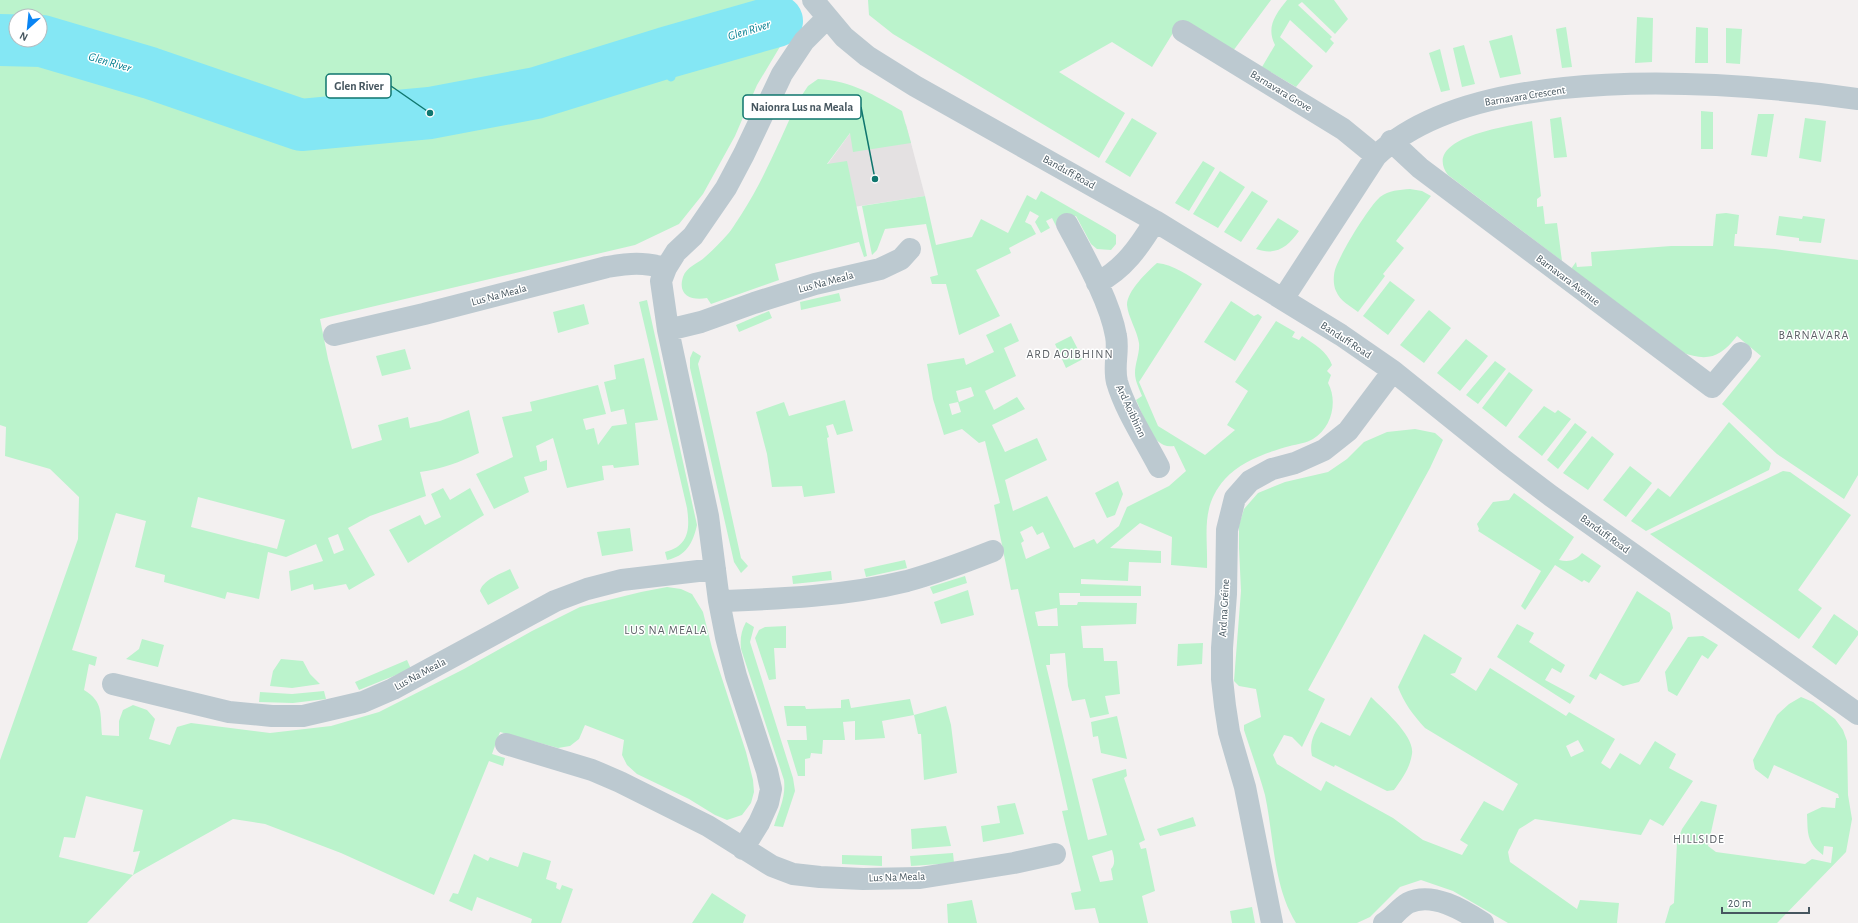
<svg xmlns="http://www.w3.org/2000/svg" width="1858" height="923" viewBox="0 0 1858 923" font-family="'Alegreya Sans',sans-serif">
<style>
.education{fill:#e4e1e2}
.green{fill:#bbf3cc;fill-rule:evenodd}
.lines{fill:none;stroke-linecap:round;stroke-linejoin:round}
.stream{stroke:#84e7f4;stroke-width:9}
.river{stroke:#84e7f4;stroke-width:52}
.street{stroke:#bcc9d0;stroke-width:22}
.labels{text-anchor:middle;dominant-baseline:central;stroke-width:3;stroke-linejoin:round;paint-order:stroke}
.street-label{font-size:11px;fill:#46565f;stroke:#fff}
.water-label{font-size:12px;font-style:italic;fill:#047e8f;stroke:#fff}
.neighbourhood-label{font-size:12px;letter-spacing:1px;fill:#5c6166;stroke:#fff}
.leader{fill:none;stroke:#0f766e;stroke-width:1.5}
.callout-dot{fill:#0f766e;stroke:#fff;stroke-width:1.5}
.callout{fill:#fff;stroke:#0f766e;stroke-width:1.5}
.callout-label{font-size:12px;text-anchor:middle;font-weight:bold;fill:#46565f}
</style>
<rect width="100%" height="100%" fill="#f3f0f0"/>
<path class="education" d="M906,124L925,196L834,210L827,165L851,132Z"/>
<path class="green" d="M0,0H781L787,28L784,40L757,85L735,136L703,194L679,224L635,245L320,319L328,359L352,449L382,440L378,425L408,417L410,428L440,421L469,410L479,453C460,462 442,469 420,472L426,496L370,516L348,528L375,575L349,590L346,584L314,590L313,584L291,591L289,571L323,561L316,544L286,557L268,552L259,599L227,592L225,599L164,582L165,575L135,567L146,521L116,513L72,650L97,657L95,666L89,664L84,690C104,702 100,714 102,735L119,736V721L123,710L133,705L147,710L155,719L149,739L170,745L177,727L191,723L270,733L331,726L379,712L464,669L532,631L580,607L641,592L667,587L681,589L692,594L703,612L712,648L746,752L753,780L754,792L751,803L742,815L727,820L715,815L689,799L637,774L627,765L622,755L624,740L585,725L579,739L570,746L558,748L500,732L492,754L505,758L503,766L489,761L434,895L341,853L265,824L233,819L133,875L87,923H0V760L78,539L79,497L50,469L5,456L6,427L0,425ZM16,16H40V40H16ZM198,497L285,520L277,549L191,527ZM338,534L344,550L334,554L328,538ZM86,796L143,810L133,852L140,851L133,875L59,857L64,837L75,838Z
M868,0H1271L1233,51L1181,20L1152,67L1112,42L1059,72L1125,113L1099,158L893,34L869,15Z
M1287,0H1334L1348,19L1335,34L1302,2L1298,5L1332,37L1330,39L1334,43L1326,53L1290,20L1280,37L1313,66L1296,87L1262,67L1275,45C1266,27 1275,15 1287,0Z
M1637,17L1653,18L1652,62L1635,63Z
M1566,27L1572,67L1562,68L1556,29Z
M1696,27L1708,28V63H1695Z
M1726,28L1742,29L1740,64L1726,63Z
M1512,35L1521,74L1500,78L1489,41Z
M1464,45L1475,84L1462,87L1453,48Z
M1440,49L1450,90L1441,92L1429,53Z
M818,79C852,81 874,95 902,111L911,143L853,152L850,133L827,164L847,161L867,256L864,257L859,242L775,264L779,280L711,304L707,298C692,301 677,296 683,277C686,267 699,263 705,257C713,250 720,243 727,235C732,230 736,222 741,215C764,180 780,139 798,101L808,86Z
M1701,111L1713,112V149H1701Z
M1758,114H1774L1767,157L1751,155Z
M1561,117L1567,157L1554,158L1550,119Z
M1132,118L1157,133L1130,177L1105,162Z
M1805,118L1826,121L1821,162L1799,158Z
M1532,121L1541,196L1537,199V207L1543,206L1545,224L1557,223L1562,261L1448,175C1420,137 1511,126 1532,121Z
M1203,161L1215,168L1189,211L1175,203Z
M1220,171L1245,187L1218,228L1193,214Z
M1410,189L1422,191L1431,196L1396,241L1404,248L1383,274L1385,276L1358,312C1350,306 1340,301 1336,291C1333,285 1333,274 1336,267C1342,251 1368,208 1380,197C1389,190 1399,190 1410,189Z
M1041,191L1109,230L1116,235V244L1111,250L1097,249L1091,244L1076,216L1056,226L1052,218L1046,221L1050,228L1041,233L1035,222L1039,216L1030,211L1025,222L1031,225L1036,234L1009,248L1011,253L976,270L1000,316L959,335L946,284H932L930,277L938,275L926,224L885,229L877,250L872,255L862,206L925,196L936,245L972,237L981,219L1008,233L1027,195L1036,200Z
M1252,191L1268,201L1241,242L1224,232Z
M1726,213L1739,215L1737,234H1735L1734,246L1775,249L1858,260V475L1844,499L1777,454L1722,404L1761,356L1737,336C1720,358 1707,362 1681,352L1571,269L1576,262L1577,267L1592,266L1591,252L1671,246H1713L1716,214Z
M1779,216L1802,219L1803,216L1825,219L1821,243L1799,241V238L1776,235Z
M1278,218L1299,231C1288,247 1276,256 1256,249Z
M1157,263C1174,265 1188,275 1202,284L1139,382L1158,426L1205,455L1235,430L1227,425L1248,391L1235,382L1276,321L1295,332L1292,337L1299,340L1302,336C1314,344 1327,351 1332,365L1327,371L1331,375L1328,383C1338,401 1332,428 1313,439C1307,443 1297,444 1290,446C1268,452 1241,461 1225,479C1200,507 1208,534 1207,568L1171,565L1172,537L1140,523L1110,548L1161,551V563L1129,562L1128,581L1081,579V584L1141,586V596H1080V593H1059L1060,605H1077L1078,602L1137,603L1136,624L1081,626L1083,648H1103L1104,661H1117L1120,694L1105,696L1109,714L1090,718L1085,699L1072,701L1068,686L1065,653L1050,654V665H1046L1088,840L1107,835L1092,779L1126,769L1127,776L1124,778L1145,840L1139,843L1141,849L1146,848L1155,891L1142,896L1148,923H1099L1095,908L1075,910L1071,893L1081,891L1062,811L1068,810L1018,589L1011,590L994,505L1000,503L985,441L979,443L962,429L944,435L933,399L927,364L964,358L966,365L994,352L986,335L1011,323L1019,341L1004,348L1016,376L985,391L994,410L1017,397L1025,409L992,425L1005,452L1037,438L1047,460L1005,480L1013,511L1047,496L1074,548L1094,539L1097,544L1119,526L1127,507L1169,486L1186,471L1174,446C1152,450 1144,416 1136,400L1142,396C1139,388 1135,381 1135,373C1135,363 1140,353 1139,343C1137,330 1128,317 1127,305C1127,291 1147,272 1157,263ZM971,387L974,396L959,402L956,391ZM958,402L961,412L952,415L949,404ZM1032,526L1037,535L1043,532L1050,548L1026,559L1021,543L1024,541L1020,532ZM1057,608L1058,626H1038L1035,612ZM1112,850C1114,857 1116,864 1111,869L1113,880L1100,882L1092,856Z
M1390,281L1415,300L1388,335L1363,316Z
M839,293L841,301L801,310L800,302Z
M647,300L697,525C693,543 686,556 667,560L665,552C689,546 690,529 687,508L639,302Z
M1231,301L1254,316L1258,314L1262,317L1235,361L1204,342Z
M584,304L589,324L558,333L553,312Z
M1429,310L1451,328L1424,363L1400,345Z
M769,311L772,318L739,332L736,325Z
M1071,336L1083,359L1066,368L1055,344Z
M1466,339L1488,356L1460,391L1437,373Z
M405,349L411,369L382,376L376,356Z
M693,351L701,356L698,364L741,558L748,566L741,573L734,562L690,368V358Z
M644,358L658,420L635,423L639,465L614,468L613,465L602,466L604,480L567,488L553,438L536,446L540,462L547,460V470L524,477L529,492L494,509L476,474L513,457L502,417L532,411L530,402L598,385L606,414L583,419L586,430L594,428L598,445L612,426L627,424L624,409L611,412L604,382L616,379L614,365Z
M1495,361L1506,369L1478,404L1466,395Z
M1509,372L1533,390L1506,427L1482,408Z
M845,400L853,431L837,435L833,424L826,426L829,437L827,438L835,493L804,497L802,486L772,487L767,454L756,412L784,402L789,416Z
M1544,406L1555,413L1558,410L1571,419L1542,456L1518,437Z
M1729,422L1771,463L1769,470L1646,531L1631,521L1658,488L1670,497Z
M1575,423L1587,432L1558,469L1547,460Z
M1415,429L1435,433L1443,440L1430,468L1308,690L1325,699L1302,747L1292,737L1284,735L1273,755L1277,764L1321,791L1326,781L1393,818L1423,840L1462,855L1468,845L1460,840L1484,801L1503,811L1518,784L1425,728C1413,715 1404,703 1398,687L1424,634L1462,658L1455,673L1450,674L1476,691L1490,668L1566,716L1569,712L1615,739L1601,763L1610,769L1620,753L1640,765L1655,741L1676,754L1669,768L1693,781L1663,826L1650,819L1641,835L1535,819L1519,829L1508,852L1510,862L1577,909L1580,900L1619,903L1617,923H1508L1453,891L1421,880L1400,887L1370,917L1357,923H1296C1273,886 1274,837 1265,795C1259,773 1251,752 1244,730V725L1261,717L1256,689L1239,686L1234,681L1241,591L1239,548V525L1244,509L1258,493L1285,482L1328,472L1347,459L1364,442L1387,432ZM1578,740L1584,751L1571,757L1566,746Z
M1592,436L1614,454L1588,490L1563,473Z
M1630,466L1652,483L1626,517L1603,500Z
M1783,471L1790,472L1851,515L1798,590L1822,608L1799,639L1650,534Z
M1118,481L1123,494L1115,515L1107,518L1095,493Z
M443,488L450,500L470,488L484,515L408,563L389,530L420,515L425,525L441,517L431,494Z
M1514,493L1574,537L1559,560C1569,562 1575,561 1582,553L1601,566L1589,583L1584,580L1582,582L1555,565L1525,610L1521,606L1541,571L1478,531L1479,529L1477,524L1493,502L1509,500Z
M630,528L633,551L602,556L597,532Z
M905,560L907,568L866,577L864,569Z
M510,569L519,588L488,605L480,591C483,580 500,574 510,569Z
M831,571L832,580L793,584L792,576Z
M965,576L967,583L933,594L930,587Z
M968,590L974,615L941,624L934,602Z
M1637,591L1670,613L1673,628L1639,682L1623,686L1600,673L1596,680L1589,676Z
M1834,614L1858,631V635L1836,665L1812,647Z
M746,622L754,627L750,642L793,778L795,791L783,827L774,826C779,810 786,797 784,780L741,649C740,639 741,631 746,622Z
M1517,624L1534,633L1529,642L1565,665L1561,673L1552,668L1545,680L1575,696L1570,704L1497,657Z
M786,626V648H774L776,679L769,680L755,638L759,630L765,627Z
M1703,636L1718,645L1708,659L1702,655L1677,696L1668,691L1665,672L1688,637Z
M142,639L164,645L158,667L126,659L139,649Z
M1203,643L1202,664L1177,666L1178,644Z
M281,659L303,661L310,674L320,684L292,688L270,686L273,671Z
M407,660L411,669L359,690L355,682Z
M324,691L326,699L293,703L259,702L260,692L292,694Z
M1371,697C1383,709 1415,736 1412,754C1410,768 1402,779 1394,790L1387,791L1335,765L1334,767L1312,756C1309,743 1314,733 1321,722L1350,736Z
M1801,697L1813,702L1835,719L1843,730L1847,741L1848,795L1852,819L1846,852L1777,923H1665L1670,906L1674,903L1677,842L1682,829L1701,801L1717,805L1708,846L1716,852L1805,864L1812,859L1831,863L1833,847L1824,846L1823,855C1806,842 1808,833 1807,814L1822,807L1835,808L1836,798H1839L1838,794L1774,765L1768,779L1755,769L1753,760L1777,715L1789,704Z
M849,699L851,708L910,699L914,715L946,706L951,725L957,773L924,780L921,734H918L914,715L882,721L885,738L855,740V721L843,722L845,740H823L822,754L811,753L810,758L805,759V776H798L787,740H807L806,726H787L784,706H805L806,709L841,708V700Z
M1117,716L1127,759L1101,753L1098,736L1093,737L1091,722Z
M1015,803L1024,834L983,842L981,826L1000,823L997,806Z
M1193,817L1196,826L1160,836L1157,829Z
M946,826L951,846L912,849L911,829Z
M523,852L551,861L546,879L557,883L556,888L560,890L562,885L573,889L561,923H531L532,919L477,897L472,911L449,901L453,893L458,894L474,854L488,861L490,857L518,867Z
M953,853L954,863L911,866L910,856Z
M842,855L882,856V866L842,864Z
M712,893L746,915L743,923H692Z
M972,900L977,923H948L947,904Z
M1252,907L1255,923H1232L1230,911Z"/>
<g class="lines">
<path class="stream" d="M665,53L671,77"/>
<path class="river" d="M0,40L42,41L150,73L301,125L430,113L536,93L665,53L777,21"/>
<path class="street" d="M813,0L844,37L867,56L915,86L1155,221L1341,335L1393,371L1505,461L1551,496L1858,714
M1183,31L1343,129L1376,156
M1391,141L1420,168L1712,387L1741,353
M1067,224C1084,256 1110,301 1116,336C1119,351 1113,366 1117,382C1125,410 1145,440 1159,467
M1097,283C1124,269 1139,247 1155,221
M1283,299L1376,156C1477,60 1729,81 1858,99
M668,330L701,322L754,303L815,284L880,269L901,259L910,249
M334,335L424,314L607,267C631,263 642,262 666,268
M719,601C781,599 846,596 907,581C936,573 965,562 993,551
M113,684L229,712L272,716H303L363,702L393,689L555,601L587,589L622,580L715,569
M506,744L592,770L620,782L708,826L772,866L793,874L820,877L863,879L920,878L1014,863L1055,854
M743,849L759,823L768,803L771,789L767,771L736,676L726,637L719,601L708,516L668,330L661,281L666,268L676,252L693,236L726,188L744,154L782,74L804,41L827,18
M1272,923L1245,787L1229,732L1225,706L1222,679V648L1226,594L1227,530L1235,498L1250,481L1272,469L1295,463L1324,450L1348,431L1393,371
M1384,923C1393,918 1399,908 1408,903C1432,891 1463,910 1483,923"/>
</g>
<g class="labels">
<g class="street-label">
<text transform="translate(1281 91) rotate(31)">Barnavara Grove</text>
<text transform="translate(1525 96) rotate(-9)">Barnavara Crescent</text>
<text transform="translate(1069 172) rotate(29)">Banduff Road</text>
<text transform="translate(1568 280) rotate(37)">Barnavara Avenue</text>
<text transform="translate(826 282) rotate(-15)">Lus Na Meala</text>
<text transform="translate(499 295) rotate(-15)">Lus Na Meala</text>
<text transform="translate(1346 340) rotate(33)">Banduff Road</text>
<text transform="translate(1131 411) rotate(65)">Ard Aoibhinn</text>
<text transform="translate(1605 534) rotate(36)">Banduff Road</text>
<text transform="translate(1224 608) rotate(-87)">Ard na Gréine</text>
<text transform="translate(420 674) rotate(-28)">Lus Na Meala</text>
<text transform="translate(897 877) rotate(-2)">Lus Na Meala</text>
</g>
<g class="water-label">
<text transform="translate(749 30) rotate(-17)">Glen River</text>
<text transform="translate(110 62) rotate(16)">Glen River</text>
</g>
<g class="neighbourhood-label">
<text x="1814" y="335">BARNAVARA</text>
<text x="1070" y="354">ARD AOIBHINN</text>
<text x="666" y="630">LUS NA MEALA</text>
<text x="1699" y="839">HILLSIDE</text>
</g>
</g>
<path class="leader" d="M430 113L391 86M875 179L861 107"/>
<g class="callout-dot">
<circle cx="430" cy="113" r="4"/>
<circle cx="875" cy="179" r="4"/>
</g>
<g class="callout">
<rect x="326" y="74" width="65" height="24" rx="4"/>
<rect x="743" y="95" width="118" height="24" rx="4"/>
</g>
<g class="callout-label">
<text x="359" y="90">Glen River</text>
<text x="802" y="111">Naionra Lus na Meala</text>
</g>
<g transform="translate(28 28) rotate(207)"><circle r="19" fill="#ffffff" stroke="#b5bbbf"/>
<path d="M0-3L7 15L0 10L-7 15Z" fill="#0985f4"/>
<text y="-6" font-size="11" font-weight="bold" text-anchor="middle" fill="#46565f">N</text>
</g>
<path d="M1722 907v6h87v-6" fill="none" stroke="#46565f" stroke-width="2"/>
<text x="1728" y="907" font-size="12" fill="#46565f" stroke="#ffffff" stroke-width="3" paint-order="stroke">20 m</text>
</svg>
